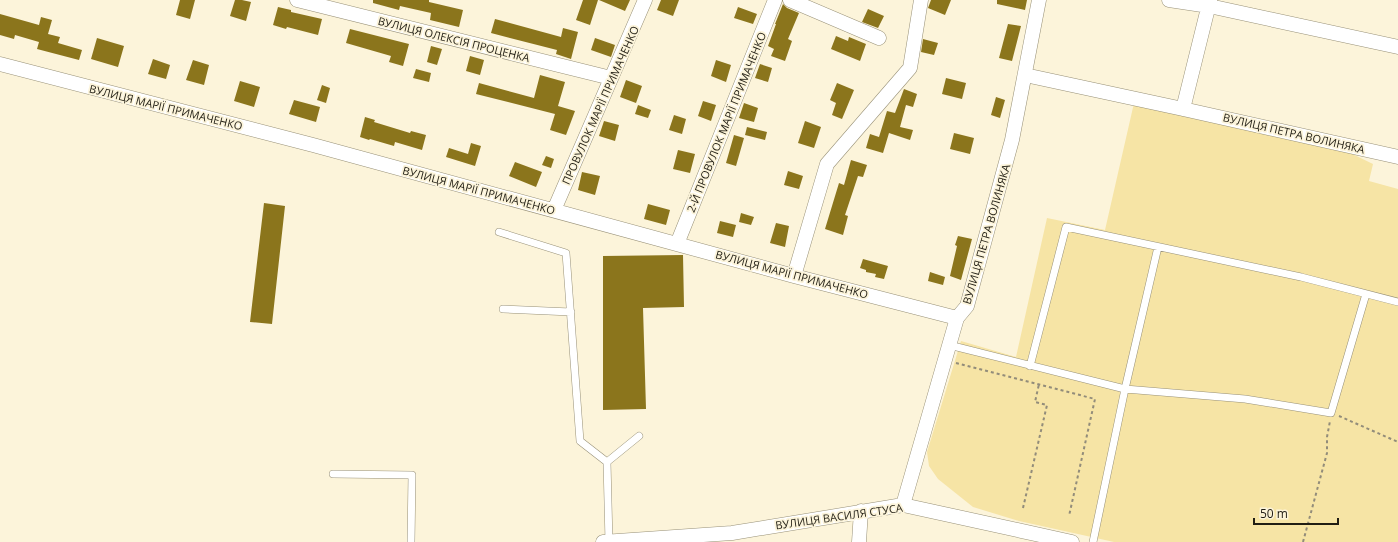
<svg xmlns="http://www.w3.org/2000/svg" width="1398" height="542" viewBox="0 0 1398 542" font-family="'Open Sans',sans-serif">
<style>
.green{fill:#f6e4a5}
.building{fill:#8b751c}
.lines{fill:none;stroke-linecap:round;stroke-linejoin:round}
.service-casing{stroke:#989178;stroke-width:8}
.minor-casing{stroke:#989178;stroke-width:15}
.path{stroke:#928c7a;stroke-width:2;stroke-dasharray:3 3;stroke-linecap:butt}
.service{stroke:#fff;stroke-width:7}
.minor{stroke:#fff;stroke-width:14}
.labels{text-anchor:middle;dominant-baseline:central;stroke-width:3.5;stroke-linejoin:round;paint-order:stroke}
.street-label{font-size:11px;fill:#201d13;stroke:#fcf4da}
</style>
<rect width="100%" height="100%" fill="#fcf4da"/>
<path class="green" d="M1134,103L1342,149L1373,164L1369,181L1398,189V542H1114L1019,521L973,507L938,479L929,466L927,452L961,341L1016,357L1047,218L1105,230Z"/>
<path class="building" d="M180,0H195L190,19L176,15Z
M235,0H242L251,2L246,21L230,16Z
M373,0H429V2L463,10L459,27L430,20L431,13L400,6L399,10L373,3Z
M583,0H598L590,25L576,20Z
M599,0H630L625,11Z
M661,0H679L673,16L657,10Z
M931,0H951L945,15L928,8Z
M997,0H1027L1025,10L997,4Z
M783,4L787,8L799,13L788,39L792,41L785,61L771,56L774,49L768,46L776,24H775Z
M278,7L291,10V12L322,19L318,35L287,27L286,29L273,25Z
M738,7L757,14L753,24L734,18Z
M868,9L884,16L878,28L862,22Z
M0,14L39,25L41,17L52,20L48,34L60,37L58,43L82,50L79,60L37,49L39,42L15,35L14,39L0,35Z
M495,19L561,37L563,28L578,32L571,59L556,54L557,50L491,33Z
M1008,24L1021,26L1012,61L999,58Z
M350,29L409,44L403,66L389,62L391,56L346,43Z
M836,36L848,41L849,37L866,44L860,61L831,49Z
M97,38L124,46L118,67L91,59Z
M595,38L615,45L611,57L591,50Z
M923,39L938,43L934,55L921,52Z
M431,46L442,49L437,65L427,62Z
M470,56L484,60L480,75L466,71Z
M153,59L170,65L166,79L148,74Z
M193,60L209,65L204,85L186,80Z
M716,60L731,65L726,82L711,76Z
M760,64L772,68L768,82L755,78Z
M416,69L431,73L429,82L413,78Z
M540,75L565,82L558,106L575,111L566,135L550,130L555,114L476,94L479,83L534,98Z
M946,78L966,83L962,99L942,94Z
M626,80L642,86L636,103L620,97Z
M240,81L260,87L254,107L234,101Z
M837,83L854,90L842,119L832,115L836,103L830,100Z
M322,85L330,88L326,103L317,100Z
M904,89L917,94L913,107L906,105L900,127L913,130L910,140L889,133L883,153L866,148L870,134L879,137L887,111L895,113Z
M996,97L1005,100L1000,118L991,115Z
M294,100L320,107L316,122L289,114Z
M703,101L716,105L711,121L698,116Z
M744,103L758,108L754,122L739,118Z
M638,105L651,110L648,118L635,114Z
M674,115L686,119L682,134L669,130Z
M365,117L375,120L374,122L410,133L411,131L426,135L422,150L395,142L394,146L370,139L369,140L360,137Z
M604,121L619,125L615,141L599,136Z
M805,121L821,127L814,148L798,143Z
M747,127L767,132L765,140L745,135Z
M954,133L974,138L970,154L950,149Z
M734,135L744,138L736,166L726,163Z
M471,143L481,146L475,166L446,157L449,148L468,154Z
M678,150L695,154L690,173L673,169Z
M546,156L554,159L551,168L542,165Z
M851,160L867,165L863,177L858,176L845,215L848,216L843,235L825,229L839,183L844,185Z
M515,162L542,172L536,187L509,176Z
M788,171L803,176L799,189L784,185Z
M582,172L600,176L595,195L578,190Z
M264,203L285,206L272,324L250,322Z
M648,204L670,210L666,225L644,219Z
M741,213L754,217L751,225L739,222Z
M720,221L736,225L733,237L717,233Z
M776,223L789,226L785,247L770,243Z
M958,236L972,239L961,280L950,276L957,246L955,245Z
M683,255L684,307L643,308L646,409L603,410V256Z
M863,259L888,266L884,279L875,277L876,274L866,272V270L860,268Z
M930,272L945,277L943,285L928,281Z"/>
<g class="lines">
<g class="service-casing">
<path id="service" d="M499,232L566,253L580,441L607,462L609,542
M503,309L571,312
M949,345L1125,389L1245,399L1331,413L1366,294
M1030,366L1066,227L1301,277L1398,302
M607,462L639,436
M333,474L412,475L411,542
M1093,542L1125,389L1158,247"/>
</g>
<g class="minor-casing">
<path id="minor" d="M297,0L611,78
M790,0L879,38
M1169,0L1209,6L1398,47
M0,64L313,145L794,276L957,318
M1025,75L1183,109L1398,157
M1183,109L1210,0
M554,210L645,0
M677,244L775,0
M794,276L827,164L910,68L921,0
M903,505L957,318L967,306L1012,140L1039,0
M603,542L732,533L903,505L1072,542
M859,542L861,511"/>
</g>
<path class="path" d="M956,363L1095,399L1069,516
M1339,416L1398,442
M1023,508L1047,405L1035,402L1039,384
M1303,542L1327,453V437L1330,421"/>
<use href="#service" class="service"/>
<use href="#minor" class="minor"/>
</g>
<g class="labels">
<g class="street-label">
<text transform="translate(454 39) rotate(14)">ВУЛИЦЯ ОЛЕКСІЯ ПРОЦЕНКА</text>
<text transform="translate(600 105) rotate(-66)">ПРОВУЛОК МАРІЇ ПРИМАЧЕНКО</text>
<text transform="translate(166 107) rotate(14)">ВУЛИЦЯ МАРІЇ ПРИМАЧЕНКО</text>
<text transform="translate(726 122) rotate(-68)">2-Й ПРОВУЛОК МАРІЇ ПРИМАЧЕНКО</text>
<text transform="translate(1294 133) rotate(13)">ВУЛИЦЯ ПЕТРА ВОЛИНЯКА</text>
<text transform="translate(479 190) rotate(15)">ВУЛИЦЯ МАРІЇ ПРИМАЧЕНКО</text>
<text transform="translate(986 234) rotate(-74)">ВУЛИЦЯ ПЕТРА ВОЛИНЯКА</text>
<text transform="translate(792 274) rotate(15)">ВУЛИЦЯ МАРІЇ ПРИМАЧЕНКО</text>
<text transform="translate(839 516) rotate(-8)">ВУЛИЦЯ ВАСИЛЯ СТУСА</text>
</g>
</g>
<path d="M1254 518v6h84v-6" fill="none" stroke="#201d13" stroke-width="2"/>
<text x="1260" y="518" font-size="12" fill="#201d13" stroke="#fcf4da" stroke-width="3" paint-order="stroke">50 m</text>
</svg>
